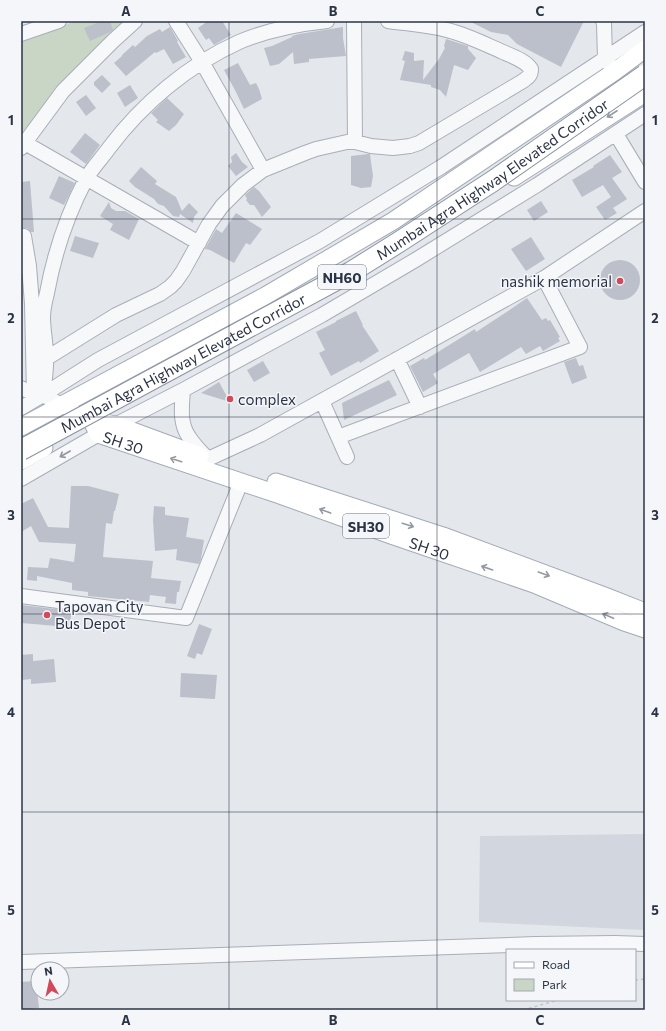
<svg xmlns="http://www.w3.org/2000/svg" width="666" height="1031" viewBox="0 0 666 1031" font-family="Commissioner,sans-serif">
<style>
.built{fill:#d2d6de}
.green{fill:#c9d6c5}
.building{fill:#bbc0ca}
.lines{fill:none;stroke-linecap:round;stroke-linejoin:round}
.minor-casing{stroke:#a9aeb7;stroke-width:16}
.major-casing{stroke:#a3abb8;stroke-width:19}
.path{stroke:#c2c5cb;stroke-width:1.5;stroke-dasharray:3 3;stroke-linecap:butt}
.minor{stroke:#f7f8fa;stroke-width:14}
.major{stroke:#fff;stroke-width:17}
.highway-bridge-casing{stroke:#8b94a3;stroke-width:22;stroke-linecap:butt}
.highway-bridge{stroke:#fff;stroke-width:20}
.oneway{stroke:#959aa2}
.oneway2{stroke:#9196a0}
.grid{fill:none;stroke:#2b3445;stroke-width:1;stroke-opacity:0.55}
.poi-dot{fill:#d1495b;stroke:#f4f6f9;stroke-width:1.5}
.labels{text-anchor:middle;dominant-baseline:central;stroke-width:3;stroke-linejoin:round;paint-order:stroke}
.shield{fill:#f4f6f9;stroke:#676e7b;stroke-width:1}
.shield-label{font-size:14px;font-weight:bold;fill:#2b3445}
.street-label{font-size:15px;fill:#2b3445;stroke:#f4f6f9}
.poi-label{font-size:15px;fill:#2b3445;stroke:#f4f6f9;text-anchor:start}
.neatline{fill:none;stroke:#2b3445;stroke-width:1.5}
.grid-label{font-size:13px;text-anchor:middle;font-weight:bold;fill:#2b3445}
</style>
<rect width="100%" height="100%" fill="#e4e7ec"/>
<path class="built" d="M645,834V930L479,922L480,836Z"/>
<path class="green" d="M76,21H130L74,72L48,99L21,139V40Z"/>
<path class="building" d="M102,21H110L113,30L110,32L90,41L84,28Z
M208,21H222L231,35L214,45L209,38L206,40L198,28Z
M469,21H584L561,67L517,44L508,35L491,32Z
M170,27L178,41L177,42L186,57L173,64L164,49L156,53L155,52L126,76L114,63L122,56V55L133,45L135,47L147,36L160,29L162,32Z
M343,27V38L346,56L309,59V62L294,64L293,52L279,64L270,66L264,48L272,46L292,37V36L299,34Z
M446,39L468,46V49L476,58L468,70L454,65L446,97L440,90L431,87V85L400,80L405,61L402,60L405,51L414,53V61L424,60L423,80L439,59L445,48L444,46Z
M238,63L250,85L256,83L259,89L262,99L244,109L236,92L224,70Z
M102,75L111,84L102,93L94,85V82Z
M130,85L138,98L125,107L117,93Z
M86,95L96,108L86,116L76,102Z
M167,98L184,114L176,125L169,131L156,122L158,120L151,113Z
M85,133L100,145L86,164L70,152Z
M236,153L242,162L248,167L236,176L228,166L232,162L231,157Z
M368,154H370L371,162L373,176L371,187L361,188L351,185V156Z
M610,155L622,172L612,178L627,199L613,208L617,213L605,220L596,207L611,197L603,185L582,197L572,180L594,167L593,166Z
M141,167L157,181L155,184L176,197L182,211L189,203L198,212L194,217L193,223L180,214L179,217L173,216L164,206L158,204L154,199L135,187L129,181Z
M59,176L75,183L64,205L49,198Z
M30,181L34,232H31L27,228H21V182Z
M254,187L259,191L271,207L262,217L254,205H250L246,200L247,199L245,195Z
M541,201L548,212L534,221L527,210Z
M109,202L111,208L116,211H125L139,219L129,240L110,230L113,224L100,216Z
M236,213L262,229L250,245L246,243L234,263L210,250L205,249L216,229L222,233Z
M75,236L99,243L93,258L70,251Z
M531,237L545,259L526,271L511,249Z
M600 280a20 20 0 1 1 40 0a20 20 0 1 1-40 0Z
M527,298L542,320L546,318L548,321L550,320L560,337L558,338L560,341L543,351L540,346L526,354L521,347L480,372L469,353L433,374L438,383L423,392L410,366L424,358L425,360L475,329L476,332L511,309Z
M356,311L363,325H362L379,351L360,363L359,361L331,376L319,353L325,350L316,332L336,322V321Z
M576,358L579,366L583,365L587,378L572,384L564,362Z
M263,361L270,373L254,382L247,370Z
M389,380L397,395L344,420L342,403Z
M219,382L230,402L201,393Z
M71,486H88L119,494L115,511H114L112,524L106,523L103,557L153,561L151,578L181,581L179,592H177L176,604L165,603L166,597L150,595L149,602L88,596V592L72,590V583L37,576V581L27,580L28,567L48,568L50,558L74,562L76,544L39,542L31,526L21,532V504L33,498L48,527L69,528Z
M154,506L165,507V515L189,518L186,537L204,540L201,559L199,564L176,560L177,549L155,551L153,520Z
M21,605L72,611L69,627L21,623Z
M199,624L212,629L202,655L197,653L195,659L187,656Z
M33,654V661L54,659L56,682L31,684V679L21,680V655Z
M181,673L217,675L215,699L180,697Z
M36,981L39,1008H33V1010H21V982Z"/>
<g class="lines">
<g class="minor-casing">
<path id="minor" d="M176,21L202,62L263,170L305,153L316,149L347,142H355L371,146L393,148L410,146L419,143L523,81C528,77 531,76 531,69C526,61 512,56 503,52C487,45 471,37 454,32C433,25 410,24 388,21
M354,21L355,142
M603,21L604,23L605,59L610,65
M21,34L59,21
M616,134L645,182
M25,143L199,243
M21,148L63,91L113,41L135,21
M21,237L24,236L29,266
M21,267L29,266L32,304L34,394
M47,358L116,315L160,294L170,287L176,281L183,271L209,224L222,206L243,185L263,170
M397,359L420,407
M21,388L34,394L43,395L89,420
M183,390C182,405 179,423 189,437C194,445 201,452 208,459
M43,395C44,383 47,369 46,356C46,343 43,330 43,317C43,309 45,301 47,293C54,255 68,213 86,179C92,168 102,158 109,148C142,104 188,65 239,42C265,31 299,24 327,21
M322,401L347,457
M21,408L43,395L98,360L320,241L441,167L645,32
M338,437L580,347L544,278
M208,459L260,435L544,278L645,211
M21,479L111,427L183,390L322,315L417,259L537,185L645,114
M21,596L186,618L241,482
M21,962L536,944L615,943L645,944"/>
</g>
<g class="major-casing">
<g id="major">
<path d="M514,177L645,93"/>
<path id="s1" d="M92,421L98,434L280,495L391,535L534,584L624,622L645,629"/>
<path d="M92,421L116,425L200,456"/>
<path d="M21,427L265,296L393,221L614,72L645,49"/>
<path d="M21,461L44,448"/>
<path d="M276,482L443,536L607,597L645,612"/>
</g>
</g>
<path class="path" d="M635,980L645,979
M523,1010L558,1000"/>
<use href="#minor" class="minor"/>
<use href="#major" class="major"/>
<g class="highway-bridge-casing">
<g id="highway-bridge">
<path id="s2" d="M21,450L351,272L399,242L493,181L645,75"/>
</g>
</g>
<use href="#highway-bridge" class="highway-bridge"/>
</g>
<defs><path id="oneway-shaft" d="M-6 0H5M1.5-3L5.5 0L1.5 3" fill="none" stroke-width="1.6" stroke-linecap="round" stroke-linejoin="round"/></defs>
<g class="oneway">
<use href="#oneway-shaft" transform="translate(612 114) rotate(147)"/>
<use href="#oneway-shaft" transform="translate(176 460) rotate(-162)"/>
<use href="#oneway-shaft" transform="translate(325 511) rotate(-160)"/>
<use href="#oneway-shaft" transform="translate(408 525) rotate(18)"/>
<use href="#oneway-shaft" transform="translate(487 568) rotate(-161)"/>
<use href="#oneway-shaft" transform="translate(544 574) rotate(20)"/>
<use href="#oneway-shaft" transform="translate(608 616) rotate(-157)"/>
</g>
<use class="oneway2" href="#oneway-shaft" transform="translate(65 454) rotate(150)"/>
<path class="grid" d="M229,21V1010M437,21V1010M21,219H645M21,417H645M21,614H645M21,812H645"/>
<g class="poi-dot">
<circle cx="620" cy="281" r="4"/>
<circle cx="230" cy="399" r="4"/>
<circle cx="47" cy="615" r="4"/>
</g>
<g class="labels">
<g class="shield">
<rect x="318" y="265" width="48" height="24" rx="3"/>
<rect x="343" y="514" width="46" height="24" rx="3"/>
</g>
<g class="shield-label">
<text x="342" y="277">NH60</text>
<text x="366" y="526">SH30</text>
</g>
<g class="street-label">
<text stroke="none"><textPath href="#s2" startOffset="544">Mumbai Agra Highway Elevated Corridor</textPath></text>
<text stroke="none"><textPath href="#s2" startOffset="184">Mumbai Agra Highway Elevated Corridor</textPath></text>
<text stroke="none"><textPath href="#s1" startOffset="41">SH 30</textPath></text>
<text stroke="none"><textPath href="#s1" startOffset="365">SH 30</textPath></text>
</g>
<g class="poi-label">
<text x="612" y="281" text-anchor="end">nashik memorial</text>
<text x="238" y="399">complex</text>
<text x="55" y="606">Tapovan City<tspan x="55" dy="17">Bus Depot</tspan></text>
</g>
</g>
<rect width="666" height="1031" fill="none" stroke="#f4f6f9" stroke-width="44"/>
<rect x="506" y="949" width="130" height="52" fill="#f4f6f9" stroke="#a4a8b1"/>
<rect x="514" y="962" width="20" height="6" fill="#ffffff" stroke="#a4a8b1"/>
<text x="542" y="969" font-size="12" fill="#2b3445">Road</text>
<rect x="514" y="979" width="20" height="12" fill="#c9d6c5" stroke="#a4a8b1"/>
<text x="542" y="989" font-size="12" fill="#2b3445">Park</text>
<g transform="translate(50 981) rotate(351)"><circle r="19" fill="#f4f6f9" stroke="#a4a8b1"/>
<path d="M0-3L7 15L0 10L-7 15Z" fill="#d1495b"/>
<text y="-6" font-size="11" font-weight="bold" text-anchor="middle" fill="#2b3445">N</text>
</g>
<rect x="22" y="22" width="622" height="987" class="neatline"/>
<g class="grid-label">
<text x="126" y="16">A</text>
<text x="333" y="16">B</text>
<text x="540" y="16">C</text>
<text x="11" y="125">1</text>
<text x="655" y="125">1</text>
<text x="11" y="323">2</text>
<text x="655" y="323">2</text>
<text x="11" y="520">3</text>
<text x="655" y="520">3</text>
<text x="11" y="717">4</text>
<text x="655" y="717">4</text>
<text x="11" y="915">5</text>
<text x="655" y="915">5</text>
<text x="126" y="1025">A</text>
<text x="333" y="1025">B</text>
<text x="540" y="1025">C</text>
</g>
</svg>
